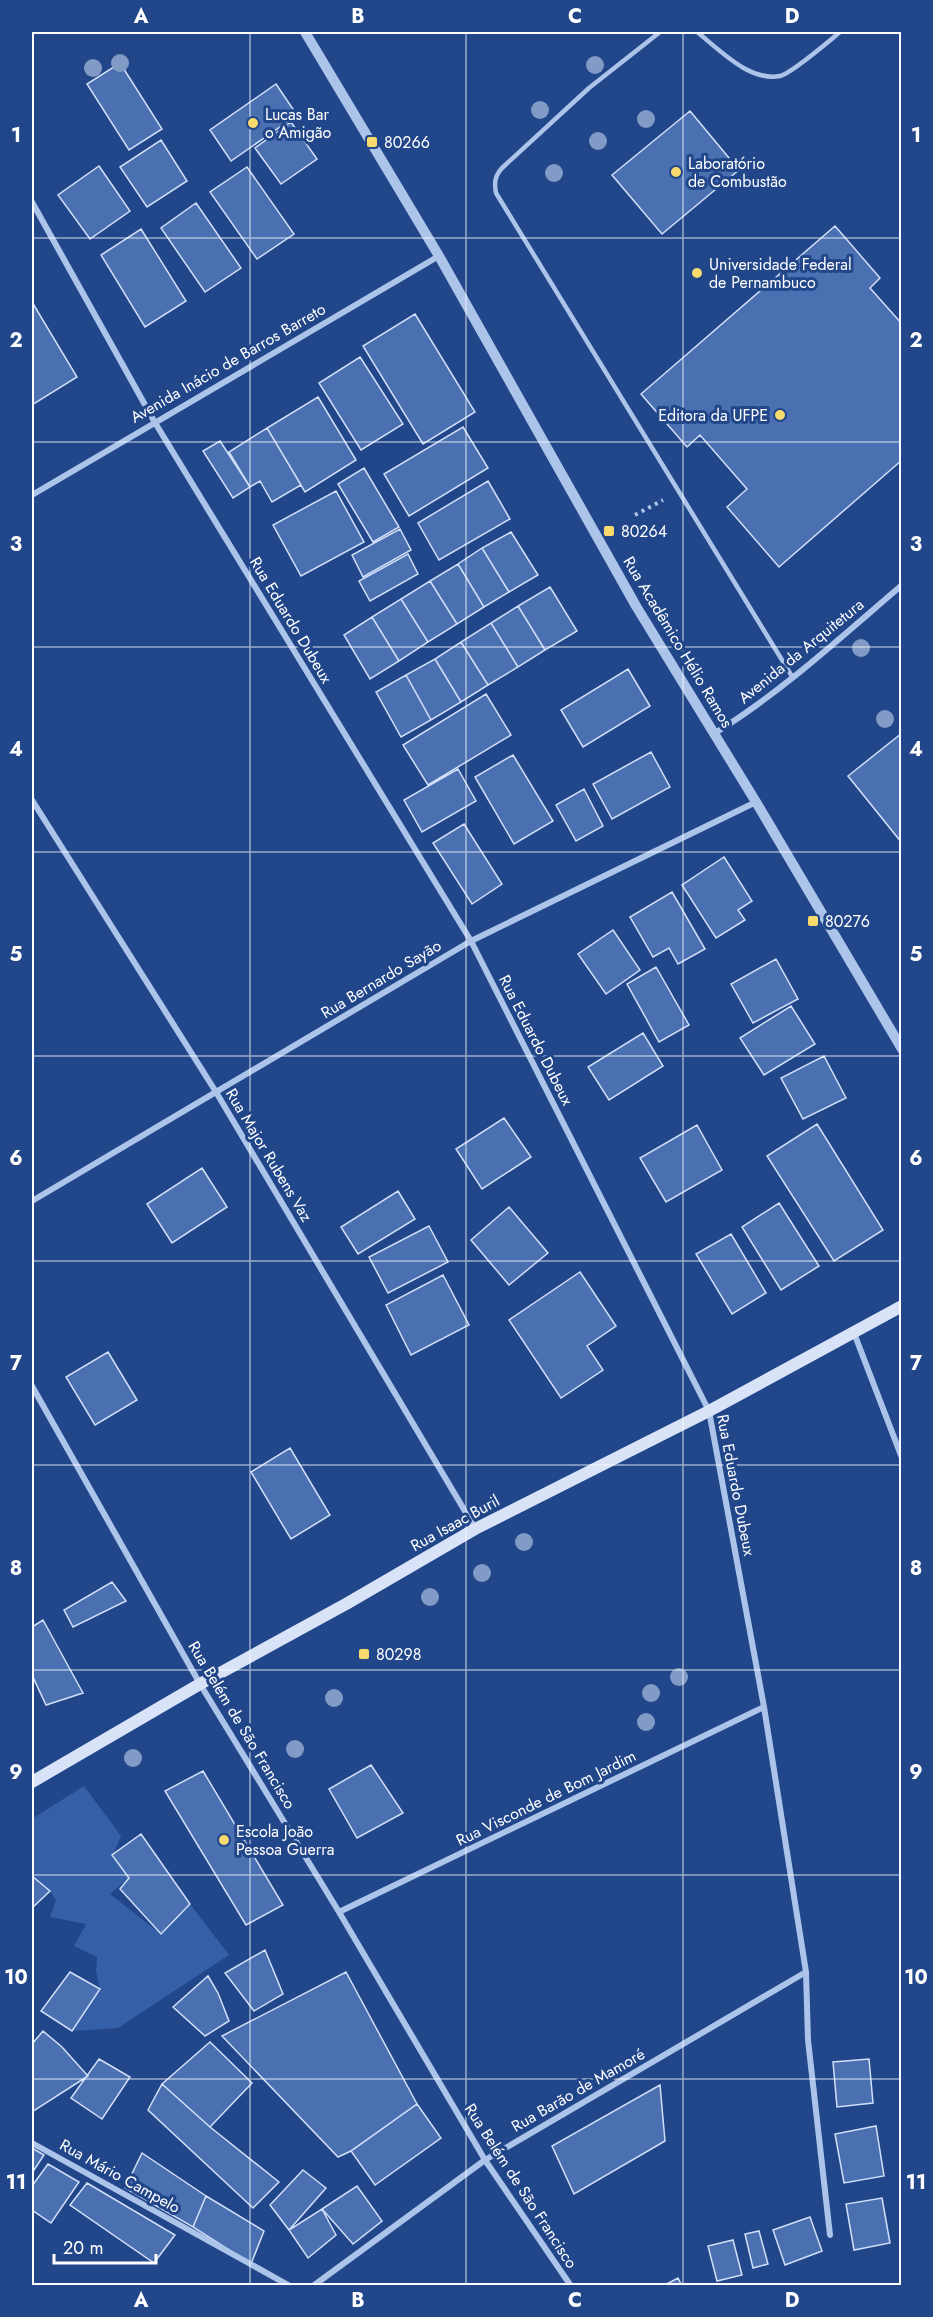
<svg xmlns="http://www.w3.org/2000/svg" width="933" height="2317" viewBox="0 0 933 2317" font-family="Jost,sans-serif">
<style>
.green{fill:#355fa6}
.building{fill:#4a70b1;stroke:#d1e0f8;stroke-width:1.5}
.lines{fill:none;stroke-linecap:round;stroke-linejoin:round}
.path{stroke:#adc4ea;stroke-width:4;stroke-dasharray:3 4.5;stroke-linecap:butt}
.service{stroke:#adc4ea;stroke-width:4.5}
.minor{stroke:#adc4ea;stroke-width:6}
.tertiary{stroke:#adc4ea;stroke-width:10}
.secondary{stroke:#d8e3f8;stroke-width:12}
.tree{fill:#829bc6}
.grid{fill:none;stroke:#fff;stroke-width:1.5;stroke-opacity:0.55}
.poi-dot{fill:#f7db6e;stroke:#214689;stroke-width:2}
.labels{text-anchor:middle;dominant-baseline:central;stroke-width:6;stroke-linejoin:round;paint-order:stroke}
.poi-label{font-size:16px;fill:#fff;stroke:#214689;text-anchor:start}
.street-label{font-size:16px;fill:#fff;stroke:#214689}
.neatline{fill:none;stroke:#fff;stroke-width:2}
.grid-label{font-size:20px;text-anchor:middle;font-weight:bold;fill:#fff}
</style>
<rect width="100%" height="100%" fill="#214689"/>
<path class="green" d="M84,1786L121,1836L113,1855L129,1878L110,1894L161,1934L190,1904L229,1955L118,2028L72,2031L100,1989L96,1971L97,1957L74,1946L86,1924L50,1917L56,1900L50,1891L32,1876V1819Z"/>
<path class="building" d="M120,63L162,129L129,150L87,84Z
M276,84L297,115L231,161L210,130Z
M690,111L739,170L662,234L612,175Z
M291,122L317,159L281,184L255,148Z
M161,140L187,181L147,207L120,167Z
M99,166L130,211L90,239L58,195Z
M247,167L294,234L257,259L210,192Z
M196,203L241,268L205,292L161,228Z
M835,226L880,278L870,288L902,324V460L779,567L727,507L747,489L700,435L687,447L641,394Z
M141,229L186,301L145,327L101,255Z
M32,302L77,377L32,405Z
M415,314L475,412L423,444L363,346Z
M360,357L403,424L361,450L319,383Z
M318,397L356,460L305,492L267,428Z
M463,427L488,468L409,516L384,474Z
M267,428L301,485L272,502L260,481L250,487L229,452Z
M220,441L250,487L233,498L203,451Z
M364,468L399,527L373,542L338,484Z
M488,481L510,519L439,560L418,523Z
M336,491L364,542L301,576L273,525Z
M400,529L411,550L363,577L352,555Z
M511,532L538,575L509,592L482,548Z
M482,548L509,592L484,607L458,564Z
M408,554L418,574L370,601L359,581Z
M458,564L484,607L457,624L430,581Z
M430,581L457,624L428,642L401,599Z
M550,587L577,631L545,650L518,606Z
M401,599L428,642L399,661L372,617Z
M518,606L545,650L518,667L491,623Z
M372,617L399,661L370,679L344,635Z
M491,623L518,667L488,685L461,642Z
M461,642L488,685L461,702L435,659Z
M435,659L461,702L431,720L406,675Z
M628,669L650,706L583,747L561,710Z
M406,675L431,720L401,737L376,692Z
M486,694L511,735L428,785L403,745Z
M902,733V843L848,776Z
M651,752L670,787L612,819L593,784Z
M513,755L553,821L514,844L475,777Z
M458,769L476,801L422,832L404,800Z
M584,789L603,826L576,841L556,805Z
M464,824L502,884L472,904L433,843Z
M724,857L752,901L738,910L745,920L716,938L682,885Z
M672,892L705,949L678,964L669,948L653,957L630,917Z
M613,930L640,970L606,994L578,954Z
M776,959L798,999L753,1023L731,984Z
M656,967L689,1025L659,1042L627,984Z
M791,1006L815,1044L764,1075L740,1038Z
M643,1033L663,1066L609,1100L588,1067Z
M824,1056L846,1098L803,1119L781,1078Z
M504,1118L531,1157L482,1189L456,1149Z
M817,1124L883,1230L834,1261L767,1156Z
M697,1125L722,1170L666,1202L640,1158Z
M202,1168L227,1207L172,1243L147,1204Z
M398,1191L415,1219L358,1254L341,1227Z
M779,1203L819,1266L781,1290L742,1227Z
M509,1207L548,1253L509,1285L471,1240Z
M429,1226L448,1262L388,1293L369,1257Z
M731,1234L766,1293L732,1314L696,1254Z
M580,1272L616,1326L587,1346L603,1370L561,1398L509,1320Z
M443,1275L469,1325L411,1355L386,1305Z
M108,1352L137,1400L95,1425L66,1377Z
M290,1448L330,1515L291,1539L251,1472Z
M112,1582L126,1601L73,1627L64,1610Z
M43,1620L83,1693L46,1705L32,1675V1627Z
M371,1765L403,1813L357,1838L329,1789Z
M203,1771L283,1905L246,1925L165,1791Z
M141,1834L190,1904L161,1934L120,1889L129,1878L112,1855Z
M32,1876L50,1891L32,1908Z
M265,1950L283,1994L254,2011L225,1973Z
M70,1972L100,1989L72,2031L41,2011Z
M346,1972L417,2104L351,2151L338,2157L222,2036Z
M208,1976L218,1993L229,2021L205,2036L173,2007Z
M43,2031L62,2047L88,2076L32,2112V2044Z
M210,2042L252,2083L210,2127L162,2084Z
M99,2059L130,2077L102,2119L71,2098Z
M869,2059L873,2103L837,2107L833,2062Z
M162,2084L210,2127L279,2182L253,2208L148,2110Z
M660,2085L665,2141L574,2194L552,2146Z
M417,2104L441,2138L375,2185L351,2151Z
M876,2126L884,2176L844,2183L835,2134Z
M32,2148L44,2155L32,2173Z
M142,2153L206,2196L193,2227L125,2188Z
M48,2164L79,2182L51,2223L32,2210V2186Z
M303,2170L326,2188L289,2230L270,2205Z
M87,2183L175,2235L154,2263L70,2205Z
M357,2186L382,2221L353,2244L322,2209Z
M206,2196L264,2231L251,2264L193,2227Z
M882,2198L890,2243L854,2250L846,2204Z
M322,2209L336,2235L308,2258L289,2230Z
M810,2217L822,2251L785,2265L773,2230Z
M759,2231L768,2264L753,2268L745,2234Z
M733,2240L742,2275L717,2281L708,2246Z
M678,2278L682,2286H663Z"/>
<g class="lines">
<path class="path" d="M635,515L663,500"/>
<path class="service" d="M660,32L589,88L502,168C495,176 494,182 496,193L793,678
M697,32C719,49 749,82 780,76C792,73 829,41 840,32"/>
<path class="minor" d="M32,202L154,421L471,941L709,1411L764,1707L806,1972L808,2040L830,2235
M32,495L439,256
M715,733C783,691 841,637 902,585
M32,800L216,1092L475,1528
M32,1201L471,941L756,802
M854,1333L902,1458
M32,1386L200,1684L339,1912L485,2160L571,2286
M339,1912L764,1707
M32,2143L290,2286
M313,2286L485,2160L806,1972"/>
<path class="tertiary" d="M305,32L439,256L636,606L756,802L902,1049"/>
<path class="secondary" d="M32,1782L200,1684L346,1604L475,1529L709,1411L902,1306"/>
</g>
<g class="tree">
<circle cx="120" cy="63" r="9"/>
<circle cx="595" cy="65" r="9"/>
<circle cx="93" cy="68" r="9"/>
<circle cx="540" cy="110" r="9"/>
<circle cx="646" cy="119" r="9"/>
<circle cx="598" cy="141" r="9"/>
<circle cx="554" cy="173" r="9"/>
<circle cx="861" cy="648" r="9"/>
<circle cx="885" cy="719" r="9"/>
<circle cx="524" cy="1542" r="9"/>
<circle cx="482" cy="1573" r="9"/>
<circle cx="430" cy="1597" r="9"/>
<circle cx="679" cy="1677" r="9"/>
<circle cx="651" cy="1693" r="9"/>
<circle cx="334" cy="1698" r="9"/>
<circle cx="646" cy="1722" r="9"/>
<circle cx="295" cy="1749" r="9"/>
<circle cx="133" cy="1758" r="9"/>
</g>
<path class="grid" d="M250,32V2286M466,32V2286M683,32V2286M32,238H902M32,442H902M32,647H902M32,852H902M32,1056H902M32,1261H902M32,1465H902M32,1670H902M32,1875H902M32,2079H902"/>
<g class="poi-dot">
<circle cx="253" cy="123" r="6"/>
<rect x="366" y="136" width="12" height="12" rx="3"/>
<circle cx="676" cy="172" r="6"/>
<circle cx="697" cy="273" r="6"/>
<circle cx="780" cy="415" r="6"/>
<rect x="603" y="525" width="12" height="12" rx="3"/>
<rect x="807" y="915" width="12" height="12" rx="3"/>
<rect x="358" y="1648" width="12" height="12" rx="3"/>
<circle cx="224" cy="1840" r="6"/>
</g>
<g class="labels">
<g class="poi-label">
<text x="265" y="114">Lucas Bar<tspan x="265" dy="18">o Amigão</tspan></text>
<text x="384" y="142">80266</text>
<text x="688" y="163">Laboratório<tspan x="688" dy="18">de Combustão</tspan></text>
<text x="709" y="264">Universidade Federal<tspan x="709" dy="18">de Pernambuco</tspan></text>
<text x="768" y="415" text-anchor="end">Editora da UFPE</text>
<text x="621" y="531">80264</text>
<text x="825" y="921">80276</text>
<text x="376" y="1654">80298</text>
<text x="236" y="1831">Escola João<tspan x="236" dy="18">Pessoa Guerra</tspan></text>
</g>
<g class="street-label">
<text transform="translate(228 363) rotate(-30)">Avenida Inácio de Barros Barreto</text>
<text transform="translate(291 620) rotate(59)">Rua Eduardo Dubeux</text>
<text transform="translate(678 642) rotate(59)">Rua Acadêmico Hélio Ramos</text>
<text transform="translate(801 651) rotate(-39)">Avenida da Arquitetura</text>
<text transform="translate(381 979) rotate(-31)">Rua Bernardo Sayão</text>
<text transform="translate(536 1040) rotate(63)">Rua Eduardo Dubeux</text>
<text transform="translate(269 1155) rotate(59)">Rua Major Rubens Vaz</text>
<text transform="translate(736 1485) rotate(79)">Rua Eduardo Dubeux</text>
<text transform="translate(455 1523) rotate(-29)">Rua Isaac Buril</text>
<text transform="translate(242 1725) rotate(59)">Rua Belém de São Francisco</text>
<text transform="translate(546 1798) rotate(-26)">Rua Visconde de Bom Jardim</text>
<text transform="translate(578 2090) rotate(-30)">Rua Barão de Mamoré</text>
<text transform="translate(120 2176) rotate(29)">Rua Mário Campelo</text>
<text transform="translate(521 2186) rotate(57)">Rua Belém de São Francisco</text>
</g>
</g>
<rect width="933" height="2317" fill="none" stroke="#214689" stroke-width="66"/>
<path d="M54 2254v9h102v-9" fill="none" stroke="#ffffff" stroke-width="3"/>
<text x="63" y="2254" font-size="18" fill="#ffffff" stroke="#214689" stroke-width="4.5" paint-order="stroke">20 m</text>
<rect x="33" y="33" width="867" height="2251" class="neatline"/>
<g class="grid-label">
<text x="141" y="23">A</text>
<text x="358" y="23">B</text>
<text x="575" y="23">C</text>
<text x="792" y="23">D</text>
<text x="16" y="142">1</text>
<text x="916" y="142">1</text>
<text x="16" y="347">2</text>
<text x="916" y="347">2</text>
<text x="16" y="551">3</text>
<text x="916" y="551">3</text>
<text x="16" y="756">4</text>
<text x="916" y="756">4</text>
<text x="16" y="961">5</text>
<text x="916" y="961">5</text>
<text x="16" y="1165">6</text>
<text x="916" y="1165">6</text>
<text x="16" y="1370">7</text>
<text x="916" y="1370">7</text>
<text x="16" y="1575">8</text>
<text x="916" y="1575">8</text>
<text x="16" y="1779">9</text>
<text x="916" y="1779">9</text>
<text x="16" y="1984">10</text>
<text x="916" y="1984">10</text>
<text x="16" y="2189">11</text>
<text x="916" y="2189">11</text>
<text x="141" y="2307">A</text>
<text x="358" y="2307">B</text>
<text x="575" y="2307">C</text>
<text x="792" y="2307">D</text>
</g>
</svg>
